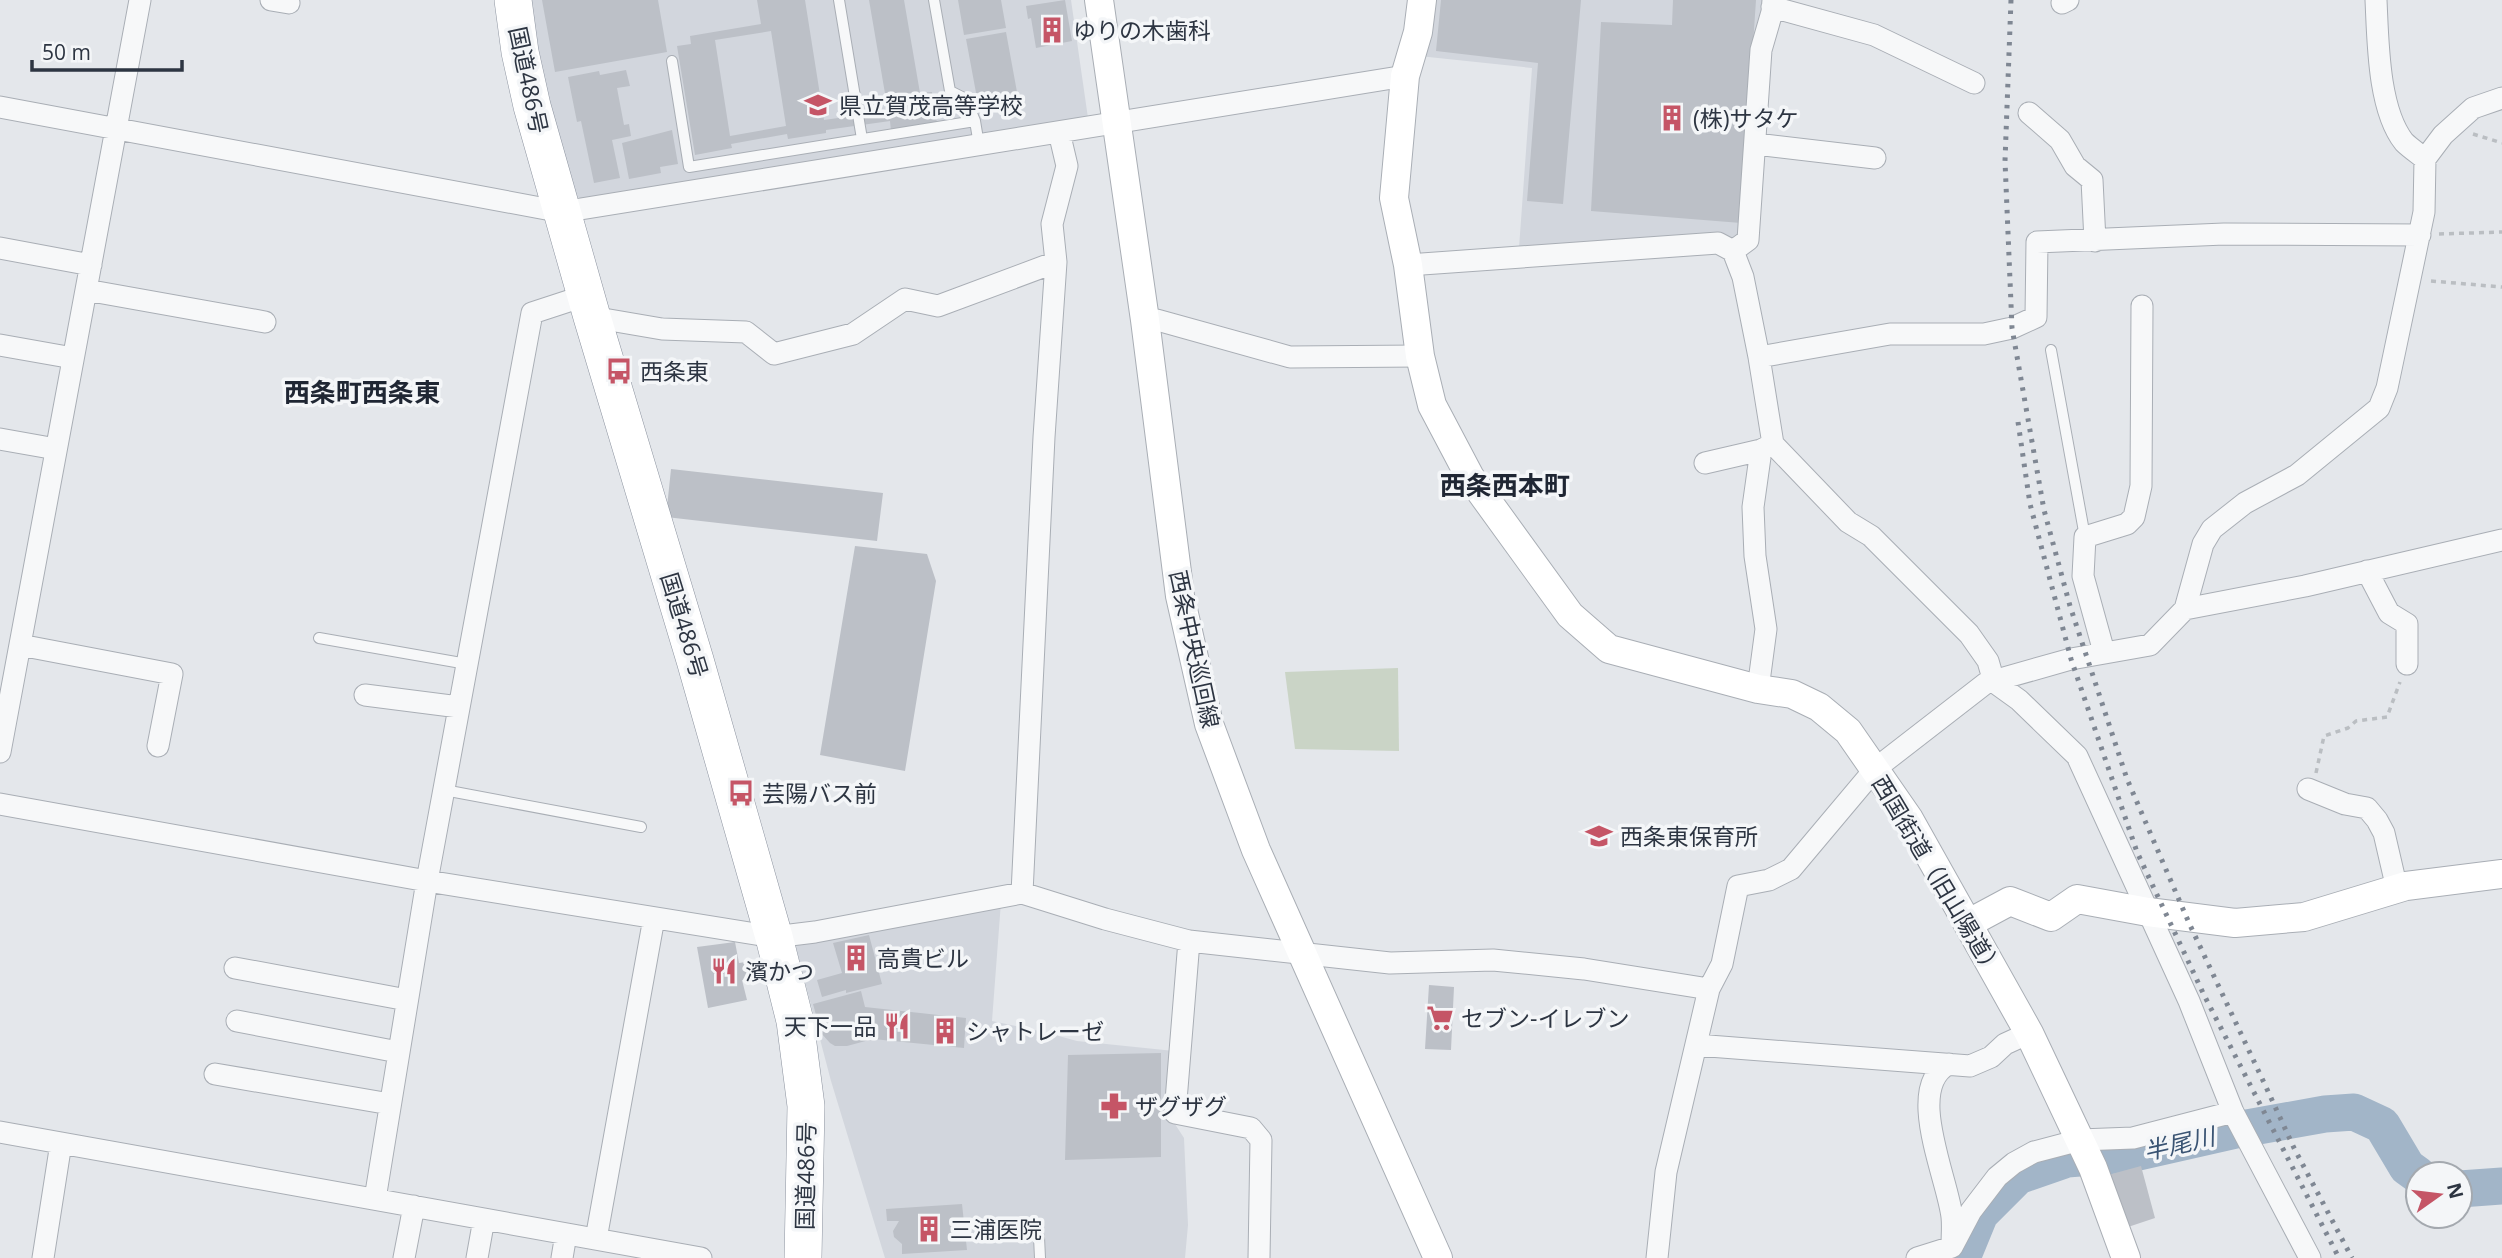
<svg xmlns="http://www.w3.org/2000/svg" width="2502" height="1258" viewBox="0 0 2502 1258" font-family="'Open Sans','Noto Sans JP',sans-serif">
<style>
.built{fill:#d2d6dd}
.green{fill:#cad4c6}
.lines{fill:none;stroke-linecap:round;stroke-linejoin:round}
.river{stroke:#a2b5c8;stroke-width:37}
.building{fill:#bcc0c7;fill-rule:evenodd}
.lane-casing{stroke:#a9aeb5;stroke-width:12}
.street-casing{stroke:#a9aeb5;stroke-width:23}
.secondary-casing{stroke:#a9aeb5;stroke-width:30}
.highway-casing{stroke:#8d94a0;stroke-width:38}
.path{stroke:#babec2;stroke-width:3.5;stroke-dasharray:5 5;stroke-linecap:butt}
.lane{stroke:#f7f8f9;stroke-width:10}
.street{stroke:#f7f8f9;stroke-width:21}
.secondary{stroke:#fff;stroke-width:28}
.highway{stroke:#fff;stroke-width:37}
.rail{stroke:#7f8793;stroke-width:5;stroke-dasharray:3.5 7;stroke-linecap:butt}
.labels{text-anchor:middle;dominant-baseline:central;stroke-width:7;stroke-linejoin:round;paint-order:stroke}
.poi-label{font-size:23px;fill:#2d3542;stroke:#f4f6f8;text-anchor:start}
.street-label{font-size:23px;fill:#2d3542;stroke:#f4f6f8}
.water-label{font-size:24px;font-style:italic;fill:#3a5473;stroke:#f4f6f8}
.quarter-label{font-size:26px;font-weight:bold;fill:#1f2633;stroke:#f4f6f8}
</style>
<rect width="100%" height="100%" fill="#e4e7eb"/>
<path class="built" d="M531,0H1071L1088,118L587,202L573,194L547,92L534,30Z
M1428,0H1766L1738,237L1519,248L1532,68L1419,56Z
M1001,902L992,1021L1044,1032L1077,1041L1174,1051L1173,1121L1184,1138L1188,1225L1185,1258H885L831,1081L794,940Z"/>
<path class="green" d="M1398,668L1399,751L1295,749L1285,672Z"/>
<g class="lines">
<path class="river" d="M2460,1189L2502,1186
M1956,1258L1964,1253L1980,1214L2018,1176L2067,1159L2130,1154L2236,1130L2325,1114L2354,1112L2382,1125L2407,1167L2418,1175"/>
</g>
<path class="building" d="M542,0H658L667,52L555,72Z
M757,0H805L824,120L888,111L869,0H904L920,93L932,92L937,123L891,131L890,121L826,130V133L788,139L787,134L731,144L732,148L695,155L677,46L691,44L690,36L761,24ZM771,31L786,126L730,136L715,40Z
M958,0H1001L1006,28L964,35Z
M1065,0L1072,41L1036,48L1031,18L1028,19L1026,6Z
M1441,0H1581L1563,204L1527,201L1538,63L1436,51Z
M1673,0H1756L1741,223L1591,211L1601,22L1672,25Z
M1006,32L1017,92L977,98L966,39Z
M626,70L630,86L617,88L624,125L629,124L631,136L612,140L620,178L594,183L581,121L577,122L568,77L599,71L600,75Z
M672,130L678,164L660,167L661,173L629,179L622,143Z
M671,469L883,493L877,541L666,517Z
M855,546L927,554L936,581L905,771L820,755Z
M869,935L882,984L846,993V990L822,997L817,980L842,973L833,943Z
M735,942L739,963L746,962L749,979L742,980L747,1000L708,1008L697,947Z
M1429,985L1454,987L1451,1050L1425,1049Z
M861,991L865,1007L966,1018L964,1048L873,1039L847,1046H835L830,1043L821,1033L813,1004Z
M1161,1053V1157L1065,1160L1068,1055Z
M2141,1166L2155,1218L2125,1228L2108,1175Z
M962,1204L967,1250L902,1254V1244L894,1237L893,1231L899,1221H887L886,1209Z"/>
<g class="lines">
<g class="lane-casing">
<path id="lane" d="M839,0L862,139
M934,0L950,91L966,99L975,121
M672,61L689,167L975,121L979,145
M2051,350L2085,537
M319,638L467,664
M444,790L641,827
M1039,1237L1040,1258"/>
</g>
<g class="street-casing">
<path id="street" d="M271,0L289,3
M2376,0C2378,41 2378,109 2404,142C2410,148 2419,154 2425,159
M2062,3L2068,0
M1772,7L1874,35L1974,83
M0,107L562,212L1405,76
M2029,113L2060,140L2075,166L2092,180L2095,241
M1059,132L1067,166L1052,224L1056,262L1044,437L1022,893L1105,919L1189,941L1390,963L1493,960L1584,969L1709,989
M1756,144L1875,158
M0,248L91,265
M1733,251L1748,240L1761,50L1772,12L1773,0
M1408,265L1718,243L1733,251L1743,277L1759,357L1773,444L1848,522L1871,536L1969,634L1988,661L1994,682L2019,700L2077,756L2189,1001L2233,1112L2310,1258
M86,290L265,322
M592,317L662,329L746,332L774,354L853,334L905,299L938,306L1056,262
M1145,320H1157L1290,357L1420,356
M0,345L73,358
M1759,357L1890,334H1984L2012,328L2036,317L2037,242L2224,234L2420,235
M0,439L56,449
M1705,463L1761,450
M2367,571L2389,613L2407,624V664
M2185,609L2305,586L2502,540
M20,645L172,674L158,746
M2104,652L2083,576L2085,537L2127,524L2134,517L2141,486L2142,306
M1758,689L1766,629L1755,556L1753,507L1761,450L1773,444
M365,695L459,707
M0,752L140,0
M2308,789L2345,804L2367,808L2377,820L2384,833L2397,889
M0,804L427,881L774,937L815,932L1022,893
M1189,941L1175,1113L1251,1128L1261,1140L1259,1258
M235,968L407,1000
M237,1021L398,1052
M1696,1045L1970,1066L1991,1057L2005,1044L2029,1033
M1949,1064C1904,1086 1948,1179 1952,1217C1953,1226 1952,1236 1952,1245
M215,1074L390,1104
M0,1132L701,1258
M375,1199L427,881L532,313L587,295
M596,1239L654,918
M43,1258L61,1143
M404,1258L414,1206
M477,1258L484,1219
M562,1258L566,1234
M1657,1258L1666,1172L1709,989L1722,964L1738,886L1769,880L1791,869L1875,769L1986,683L2071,659L2150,645L2185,609L2203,544L2212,529L2245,503L2297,475L2379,408L2387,388L2424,212L2425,159L2443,135L2473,108L2502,98
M1917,1258L1952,1247L1971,1211L1997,1177L2014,1163L2034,1152L2080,1140L2133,1138L2233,1112"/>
</g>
<g class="secondary-casing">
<path id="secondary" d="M1099,0L1145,320L1180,596L1209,724L1256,850L1438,1258
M1422,0L1418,32L1405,76L1394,198L1408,265L1420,356L1432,405L1470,477L1570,615L1609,649L1758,689L1792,694L1819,707L1848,731L1909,819L2029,1033L2093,1168L2126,1258
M1969,923L2010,901L2051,917L2077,899L2148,912L2235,923L2304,917L2406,886L2502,874"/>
</g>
<g class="highway-casing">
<path id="highway" d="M513,0L520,52L532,106L592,317L695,660L774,937L795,1021L806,1106L803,1258"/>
</g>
<path class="path" d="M2473,134L2502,143
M2439,234L2502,232
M2431,281L2502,287
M2316,773L2324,736L2348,728L2356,721L2387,717L2400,682"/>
<use href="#lane" class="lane"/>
<use href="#street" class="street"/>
<use href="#secondary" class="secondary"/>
<use href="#highway" class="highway"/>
<path class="rail" d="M2011,0L2005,161L2012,328L2044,510L2070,606L2127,779L2189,923L2266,1087L2294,1148L2352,1258
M2018,422L2030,504L2071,659L2137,852L2204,995L2339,1258"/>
</g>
<defs>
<g id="building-bare" transform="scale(2.1)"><path d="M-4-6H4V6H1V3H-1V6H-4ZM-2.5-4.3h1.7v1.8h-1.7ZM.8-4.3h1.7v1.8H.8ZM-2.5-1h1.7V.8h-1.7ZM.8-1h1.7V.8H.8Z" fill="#c55566" stroke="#f4f6f8" stroke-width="2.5" paint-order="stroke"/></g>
<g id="school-bare" transform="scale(2.1)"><path d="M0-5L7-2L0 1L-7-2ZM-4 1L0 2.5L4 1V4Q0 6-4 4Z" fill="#c55566" stroke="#f4f6f8" stroke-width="2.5" paint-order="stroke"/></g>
<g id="bus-bare" transform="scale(2.1)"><path d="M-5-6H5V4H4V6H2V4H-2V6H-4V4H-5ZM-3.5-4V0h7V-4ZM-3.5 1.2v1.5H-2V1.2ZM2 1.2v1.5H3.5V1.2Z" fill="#c55566" stroke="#f4f6f8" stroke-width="2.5" paint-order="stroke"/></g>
<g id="restaurant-bare" transform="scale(2.1)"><path d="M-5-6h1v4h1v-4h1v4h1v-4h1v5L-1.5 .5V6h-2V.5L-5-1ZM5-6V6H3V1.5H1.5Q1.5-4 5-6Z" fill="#c55566" stroke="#f4f6f8" stroke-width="2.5" paint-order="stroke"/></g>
<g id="supermarket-bare" transform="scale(2.1)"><path d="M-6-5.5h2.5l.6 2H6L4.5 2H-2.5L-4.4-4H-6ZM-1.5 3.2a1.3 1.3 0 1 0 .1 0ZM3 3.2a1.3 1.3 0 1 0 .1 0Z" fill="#c55566" stroke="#f4f6f8" stroke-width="2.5" paint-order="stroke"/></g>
<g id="pharmacy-bare" transform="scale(2.1)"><path d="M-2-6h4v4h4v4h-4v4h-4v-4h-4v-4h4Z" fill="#c55566" stroke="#f4f6f8" stroke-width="2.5" paint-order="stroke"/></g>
</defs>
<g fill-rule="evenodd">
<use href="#building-bare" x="1052" y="30"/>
<use href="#school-bare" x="818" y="105"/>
<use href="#building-bare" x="1672" y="118"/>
<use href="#bus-bare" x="619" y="371"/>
<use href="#bus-bare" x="741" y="793"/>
<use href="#school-bare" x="1599" y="836"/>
<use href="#building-bare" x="856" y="958"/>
<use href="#restaurant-bare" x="724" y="971"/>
<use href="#supermarket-bare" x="1440" y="1018"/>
<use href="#restaurant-bare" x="897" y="1026"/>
<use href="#building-bare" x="945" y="1031"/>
<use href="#pharmacy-bare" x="1114" y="1106"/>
<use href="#building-bare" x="929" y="1229"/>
</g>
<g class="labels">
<g class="poi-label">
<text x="1073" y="30">ゆりの木歯科</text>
<text x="839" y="105">県立賀茂高等学校</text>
<text x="1693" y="118">(株)サタケ</text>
<text x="640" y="371">西条東</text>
<text x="762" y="793">芸陽バス前</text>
<text x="1620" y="836">西条東保育所</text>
<text x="877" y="958">高貴ビル</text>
<text x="745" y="971">濱かつ</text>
<text x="1461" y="1018">セブン-イレブン</text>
<text x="876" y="1026" text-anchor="end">天下一品</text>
<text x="966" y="1031">シャトレーゼ</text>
<text x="1135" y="1106">ザグザグ</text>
<text x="950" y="1229">三浦医院</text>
</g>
<g class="street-label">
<text transform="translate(529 80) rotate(78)">国道486号</text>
<text transform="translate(685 625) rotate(73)">国道486号</text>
<text transform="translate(1195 649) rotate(78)">西条中央巡回線</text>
<text transform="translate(1938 876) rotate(59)">西国街道（旧山陽道）</text>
<text transform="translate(805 1176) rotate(-89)">国道486号</text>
</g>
<g class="water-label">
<text transform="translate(2179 1143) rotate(-13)">半尾川</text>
</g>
<g class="quarter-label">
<text x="362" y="392">西条町西条東</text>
<text x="1505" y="485">西条西本町</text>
</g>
</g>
<g transform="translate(2439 1195) rotate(76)"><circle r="33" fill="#f4f6f8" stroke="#a4a9af" stroke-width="2"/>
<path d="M0-5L12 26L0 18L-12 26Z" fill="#c55566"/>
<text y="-10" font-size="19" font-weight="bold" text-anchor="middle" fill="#2d3542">N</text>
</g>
<path d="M32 60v10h150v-10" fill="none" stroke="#2d3542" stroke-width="3.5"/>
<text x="42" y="60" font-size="21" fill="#2d3542" stroke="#f4f6f8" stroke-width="5" paint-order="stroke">50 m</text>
</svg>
